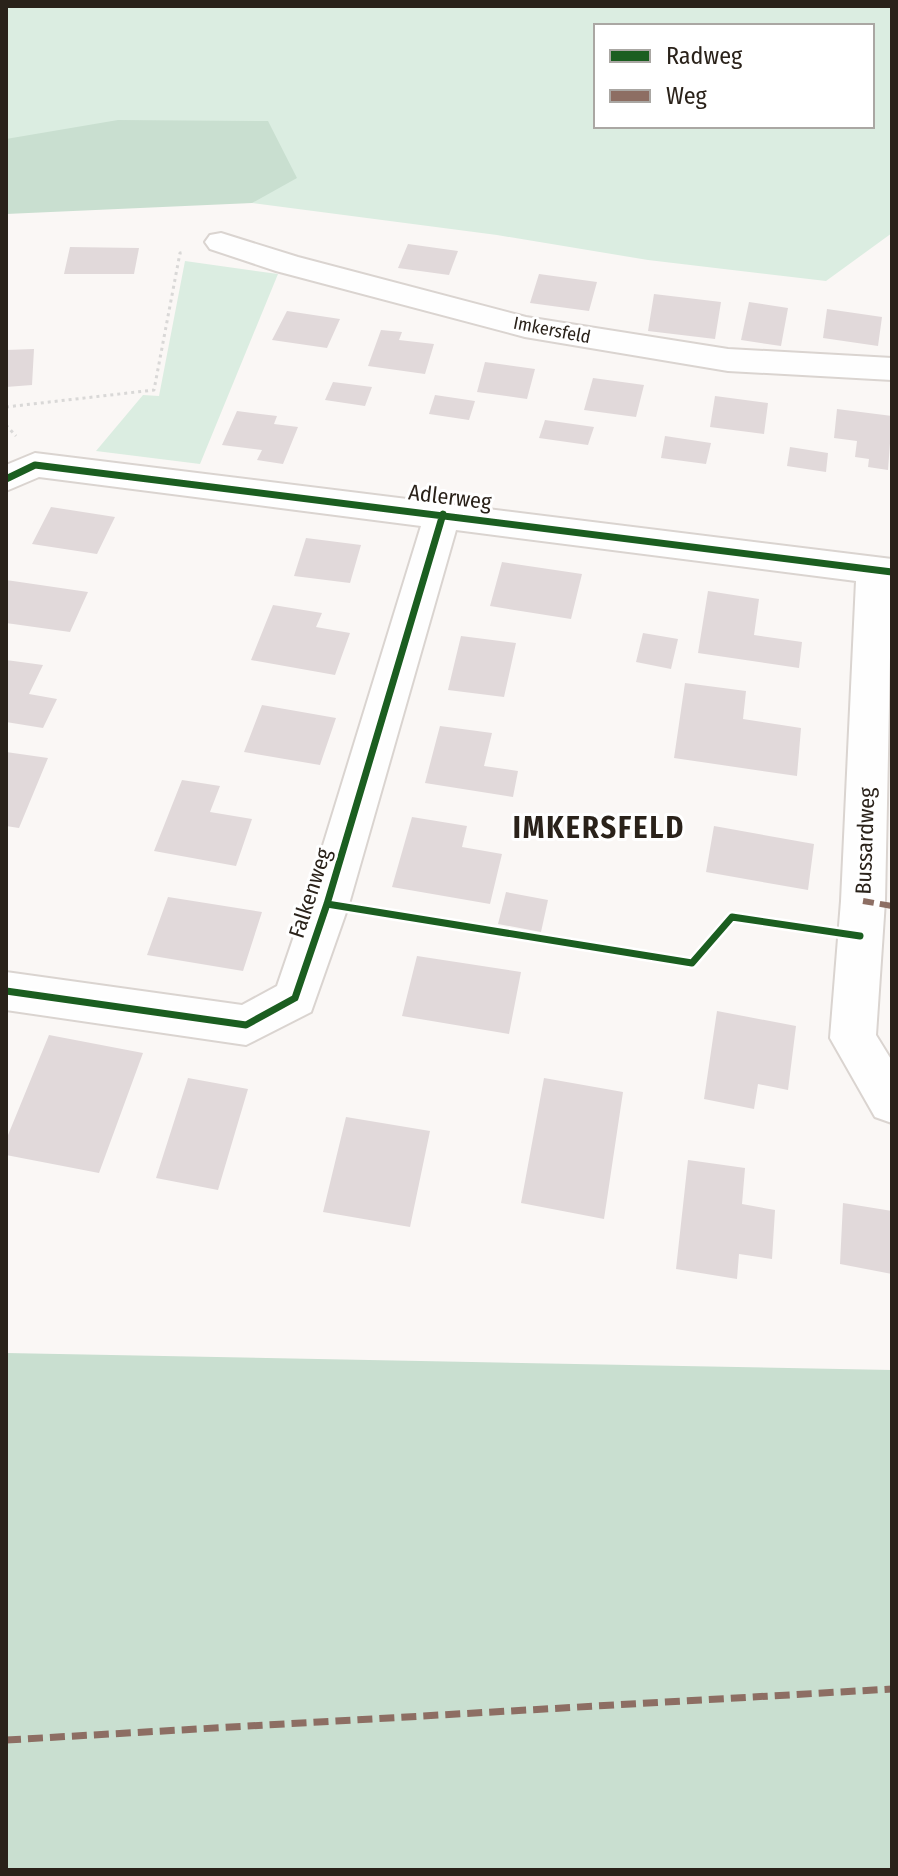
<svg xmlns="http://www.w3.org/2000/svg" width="898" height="1876" viewBox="0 0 898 1876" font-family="'Fira Sans Condensed',sans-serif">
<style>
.green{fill:#dbede1;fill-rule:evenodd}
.forest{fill:#c9dfd0}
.building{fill:#e1d9da}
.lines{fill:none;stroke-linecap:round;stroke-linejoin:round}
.minor-casing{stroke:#dad4d0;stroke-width:4}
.path{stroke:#d9d8d7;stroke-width:3;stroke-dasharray:3 4;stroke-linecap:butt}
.minor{fill:#fefefe;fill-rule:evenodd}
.quiet-far1{stroke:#8d6e63;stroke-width:6;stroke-dasharray:11 6;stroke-linecap:butt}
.quiet{stroke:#8d6e63;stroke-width:7;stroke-dasharray:15 7;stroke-linecap:butt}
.cycleway-casing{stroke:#fff;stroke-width:12}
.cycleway{stroke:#1b5e20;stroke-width:7}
.labels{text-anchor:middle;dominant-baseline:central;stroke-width:6;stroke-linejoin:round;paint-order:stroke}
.far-street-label{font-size:18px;fill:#2a221a;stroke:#fff}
.street-label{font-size:22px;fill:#2a221a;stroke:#fff}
.district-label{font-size:30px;font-weight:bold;letter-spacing:2px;fill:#2a221a;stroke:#fff}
</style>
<rect width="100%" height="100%" fill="#faf7f5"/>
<path class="green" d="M6,6H892V233L826,281L648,260L497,235L252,203L6,204ZM596,26H872V126H596Z
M185,261L278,274L200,464L96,451L143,395L159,396Z"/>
<path class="forest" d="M118,120L268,121L297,178L252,203L6,214V139Z
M6,1353L892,1370V1870H6Z"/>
<path class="building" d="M408,244L458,251L449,275L398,268Z
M70,247L139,248L134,274H64Z
M539,274L597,282L589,311L530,303Z
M654,294L721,302L715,339L648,331Z
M749,302L788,308L781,346L741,340Z
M827,309L882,317L878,346L823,338Z
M287,311L340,319L327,348L272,340Z
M381,330L402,332L399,340L434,344L425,374L368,366Z
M34,349L32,385L6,387V350Z
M485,362L535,369L527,399L477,392Z
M593,378L644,385L636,417L584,410Z
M333,382L372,387L365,406L325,400Z
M435,395L475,401L469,420L429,414Z
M715,396L768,403L764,434L710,427Z
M837,409L892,416L888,470L868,467L869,459L855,457L857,441L834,438Z
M237,411L277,416L274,424L298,427L283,464L257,460L262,450L222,445Z
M545,420L594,427L588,445L539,438Z
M665,436L711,443L706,464L661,458Z
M790,447L828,453L826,472L787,466Z
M51,507L115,517L97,554L32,544Z
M306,538L361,545L350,583L294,576Z
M502,562L582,574L571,619L490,606Z
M6,580L88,592L70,632L6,623Z
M708,591L759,599L754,635L802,642L799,668L698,653Z
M273,605L322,613L316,627L350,633L335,675L251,660Z
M643,633L678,639L671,669L636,662Z
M461,636L516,643L504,697L448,690Z
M6,660L43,665L29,694L57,699L43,728L6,722Z
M685,683L746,691L743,719L801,728L797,776L674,758Z
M262,705L336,718L320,765L244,752Z
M440,726L492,733L484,766L518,771L513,797L425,783Z
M6,752L48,758L19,828L6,826Z
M182,780L220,786L210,812L252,819L236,866L154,851Z
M412,817L467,826L462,847L502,854L490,904L392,887Z
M714,826L814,844L808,890L706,872Z
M506,892L548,900L541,932L498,924Z
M168,897L262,912L243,971L147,955Z
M417,956L521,972L509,1034L402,1016Z
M717,1011L796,1026L788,1090L758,1084L754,1109L704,1099Z
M49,1035L143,1053L99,1173L6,1155V1140Z
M188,1078L248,1089L218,1190L156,1178Z
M544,1078L623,1092L604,1219L521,1203Z
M346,1117L430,1131L410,1227L323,1212Z
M688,1160L745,1168L742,1204L775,1210L772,1259L739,1254L737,1279L676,1269Z
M843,1203L892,1211V1274L840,1264Z"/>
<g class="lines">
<g class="minor-casing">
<path id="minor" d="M221,233L298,257L526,317L728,349L892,358V380L728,371L525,337L276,271L210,249L205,242L210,235Z
M35,453L892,559L885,901L876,1035L892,1061V1123L875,1117L830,1038L841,901L856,581L456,530L349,904L311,1012L246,1045L6,1010V972L242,1005L277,986L305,904L421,526L39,477L6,491V465Z"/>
</g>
<path class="path" d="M6,407L154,390L180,253L185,252
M6,425L16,436"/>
<use href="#minor" class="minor"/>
<path class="quiet-far1" d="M863,901L892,906"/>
<path class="quiet" d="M6,1740L892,1689"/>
<g class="cycleway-casing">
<path id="cycleway" d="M6,479L35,465L892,572
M327,904L692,963L732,917L860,936
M6,991L246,1025L295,998L327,904L443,514"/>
</g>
<use href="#cycleway" class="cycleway"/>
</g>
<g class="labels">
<g class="far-street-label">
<text transform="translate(552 330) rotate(11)">Imkersfeld</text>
</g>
<g class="street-label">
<text transform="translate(450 497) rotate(7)">Adlerweg</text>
<text transform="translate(865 841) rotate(-88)">Bussardweg</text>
<text transform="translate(310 893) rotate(-72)">Falkenweg</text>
</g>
<g class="district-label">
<text x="599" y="828">IMKERSFELD</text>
</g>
</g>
<rect width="898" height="1876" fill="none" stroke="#2a221a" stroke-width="16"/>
<rect x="594" y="24" width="280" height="104" fill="#ffffff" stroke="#aaa7a3" stroke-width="2"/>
<rect x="610" y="50" width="40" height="12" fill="#1b5e20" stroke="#aaa7a3" stroke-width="2"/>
<text x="666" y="64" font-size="24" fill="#2a221a">Radweg</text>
<rect x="610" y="90" width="40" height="12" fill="#8d6e63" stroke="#aaa7a3" stroke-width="2"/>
<text x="666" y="104" font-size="24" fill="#2a221a">Weg</text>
</svg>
